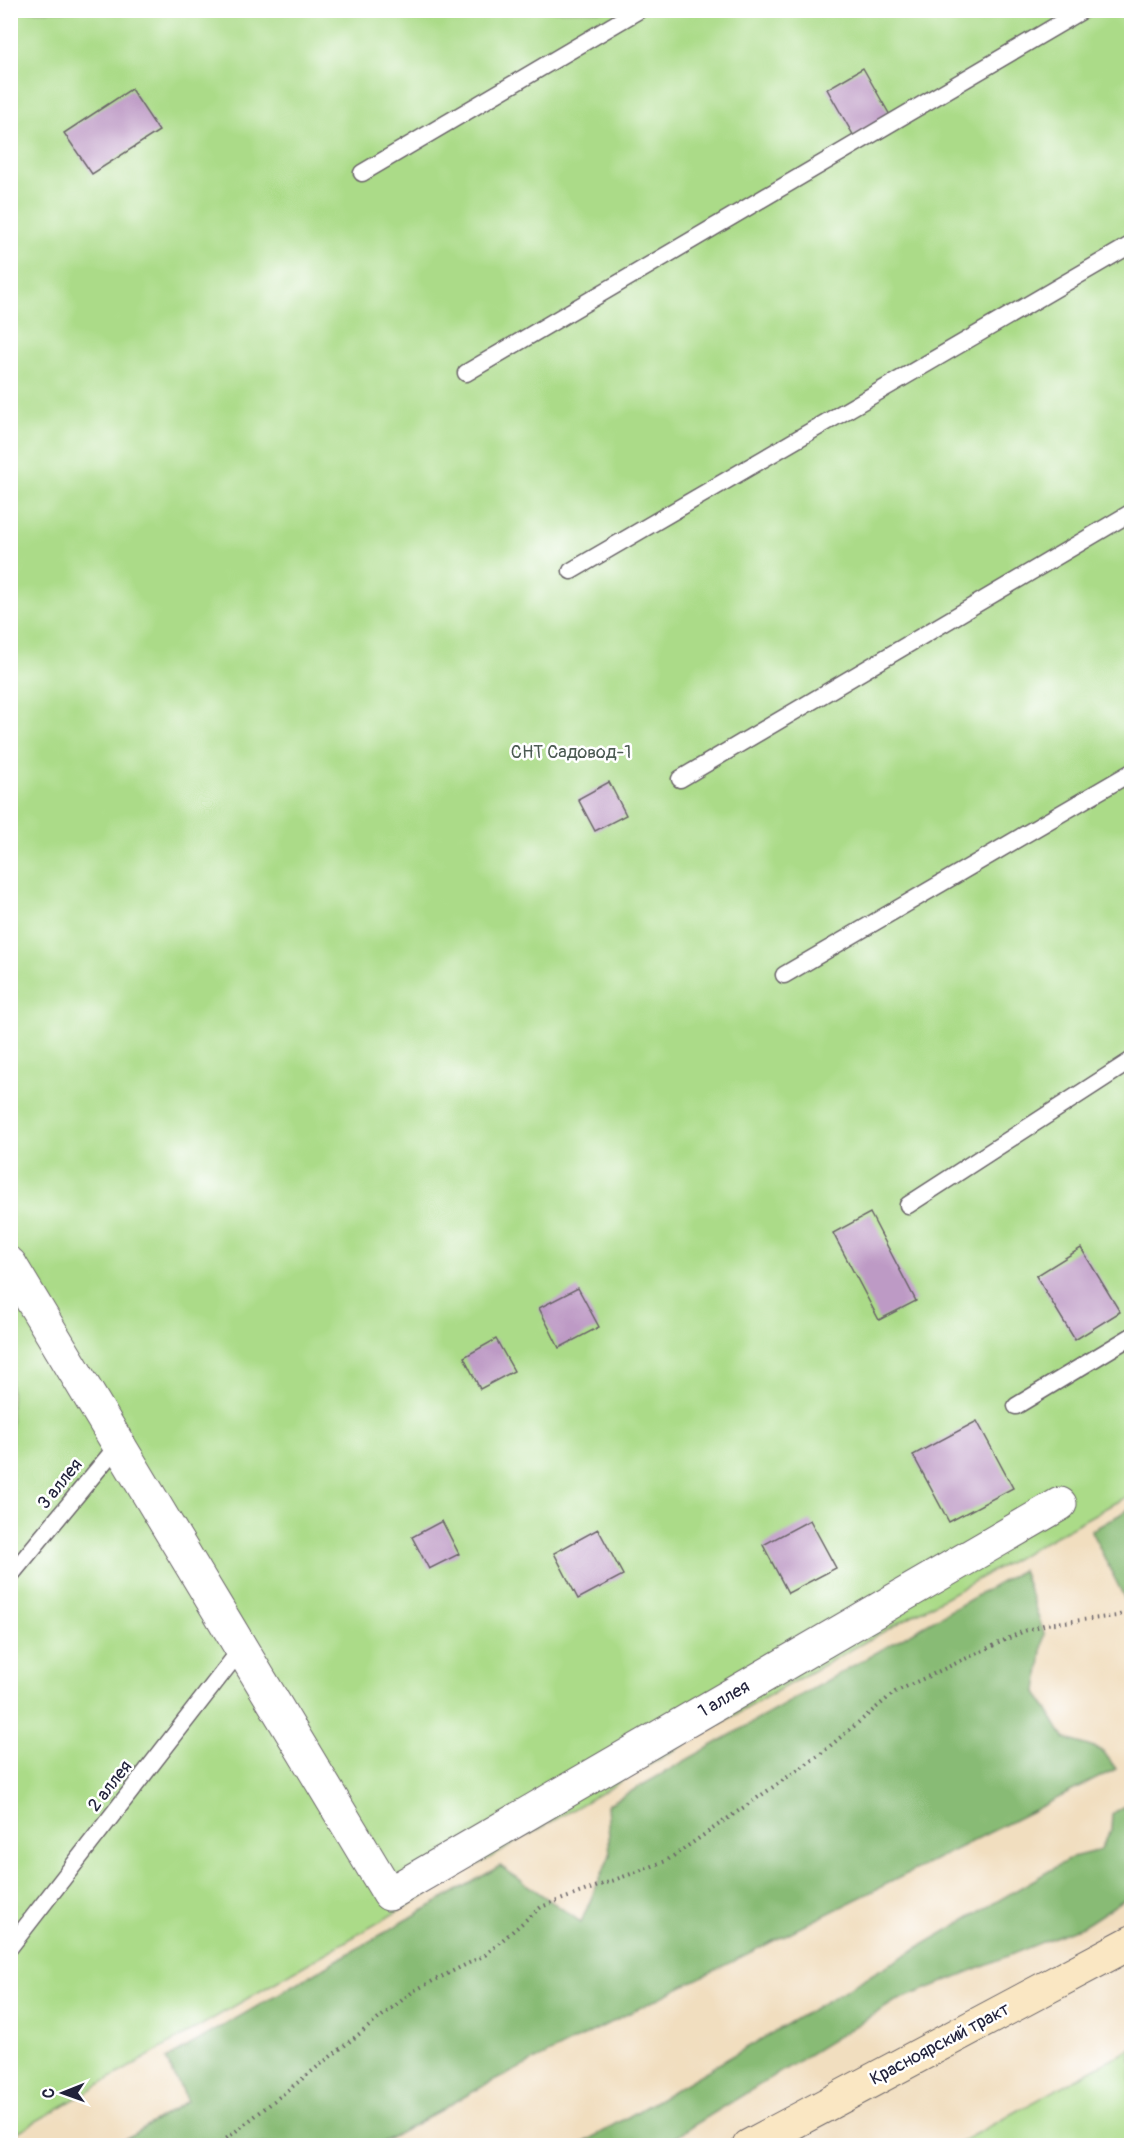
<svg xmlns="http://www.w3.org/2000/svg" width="1142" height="2156" viewBox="0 0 1142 2156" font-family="Pangolin,sans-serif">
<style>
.green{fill:#abdb88;stroke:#667e62;stroke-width:1.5}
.forest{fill:#88bb74;stroke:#556e58;stroke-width:1.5}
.building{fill:#bd9ac5}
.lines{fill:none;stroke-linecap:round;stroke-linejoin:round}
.service-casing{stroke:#6a6469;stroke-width:19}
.minor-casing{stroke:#6a6469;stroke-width:35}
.secondary-casing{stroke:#6a6469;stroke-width:35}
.path{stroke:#6a6469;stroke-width:4;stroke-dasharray:1.5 4.5;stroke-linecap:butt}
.service{stroke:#fff;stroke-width:16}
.minor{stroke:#fff;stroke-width:33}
.secondary{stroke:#fae7c3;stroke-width:33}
.labels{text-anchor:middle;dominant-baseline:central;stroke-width:5;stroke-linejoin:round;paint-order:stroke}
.park-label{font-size:18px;fill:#4b5a52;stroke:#fff}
.street-label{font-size:18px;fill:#22223b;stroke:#fff}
</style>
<rect width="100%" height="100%" fill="#fff"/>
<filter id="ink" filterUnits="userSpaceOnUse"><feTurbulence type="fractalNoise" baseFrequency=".0167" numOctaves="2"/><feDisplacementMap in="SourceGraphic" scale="12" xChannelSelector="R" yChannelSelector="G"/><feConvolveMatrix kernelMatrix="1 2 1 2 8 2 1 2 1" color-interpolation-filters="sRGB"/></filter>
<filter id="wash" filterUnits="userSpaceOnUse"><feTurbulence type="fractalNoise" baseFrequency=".008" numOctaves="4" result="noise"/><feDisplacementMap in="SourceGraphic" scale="24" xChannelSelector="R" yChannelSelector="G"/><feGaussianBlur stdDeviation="1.35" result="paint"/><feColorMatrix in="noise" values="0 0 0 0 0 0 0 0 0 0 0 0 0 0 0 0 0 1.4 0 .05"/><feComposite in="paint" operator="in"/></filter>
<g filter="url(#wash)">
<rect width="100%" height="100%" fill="#f1debf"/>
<path class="green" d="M11,11H1131V1494L773,1693L11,2136Z
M1131,2049V2145H955Z"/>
<path class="forest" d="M1131,1508V1611L1091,1531Z
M1022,1570L1044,1633L1037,1692L1064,1738L1103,1751L1116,1769L478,2089L378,2145H115L187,2101L166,2059L500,1866L581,1922L610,1855L607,1805Z
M1131,1801V1895L1087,1924L894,2002L662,2145H580L1073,1857L1100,1850L1111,1830L1112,1814Z"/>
<g id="blocks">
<path class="building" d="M863,68L891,117L855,138L827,89Z
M131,89L159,131L92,174L64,133Z
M609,782L626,815L595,831L578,799Z
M870,1213L916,1301L879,1320L833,1233Z
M1081,1248L1120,1312L1075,1340L1036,1276Z
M578,1288L599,1327L559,1348L539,1308Z
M496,1339L514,1371L480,1389L464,1357Z
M977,1421L1013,1488L949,1522L913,1455Z
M810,1520L836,1568L788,1593L763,1545Z
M442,1521L459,1554L429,1569L412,1537Z
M598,1529L623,1575L578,1599L554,1553Z"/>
</g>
</g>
<g filter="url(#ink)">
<use href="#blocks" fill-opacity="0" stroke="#6a6469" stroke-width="1.5"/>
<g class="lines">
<g class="service-casing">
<path id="service" d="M362,173L639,10
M466,373L1083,10
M571,571L1132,244
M680,779L1132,512
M784,975L1132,772
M908,1205L1132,1060
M1016,1406L1132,1336
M10,1576L118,1445
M10,1947L241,1649"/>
</g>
<g class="minor-casing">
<path id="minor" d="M10,1264L389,1894L1060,1504"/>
</g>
<g class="secondary-casing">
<path id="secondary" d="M749,2146L1132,1942"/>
</g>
<path class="path" d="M217,2146L415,1990L485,1955L541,1907L666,1861L818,1756L895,1692L1024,1631L1047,1624L1117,1616L1132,1610"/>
<use href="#service" class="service"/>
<use href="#minor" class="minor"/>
<use href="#secondary" class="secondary"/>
</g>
</g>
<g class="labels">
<g class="park-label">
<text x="571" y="752">СНТ Садовод-1</text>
</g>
<g class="street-label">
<text transform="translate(60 1484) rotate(-51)">3 аллея</text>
<text transform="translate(724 1699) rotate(-30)">1 аллея</text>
<text transform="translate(110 1786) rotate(-52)">2 аллея</text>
<text transform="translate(940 2044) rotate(-28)">Красноярский тракт</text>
</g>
</g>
<rect width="1142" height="2156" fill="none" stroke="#fff" stroke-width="36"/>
<g transform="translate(63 2093) rotate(269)" stroke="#ffffff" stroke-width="4.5" paint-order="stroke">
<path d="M0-4.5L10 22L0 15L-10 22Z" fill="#22223b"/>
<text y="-9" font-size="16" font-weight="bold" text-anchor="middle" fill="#22223b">С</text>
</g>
</svg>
